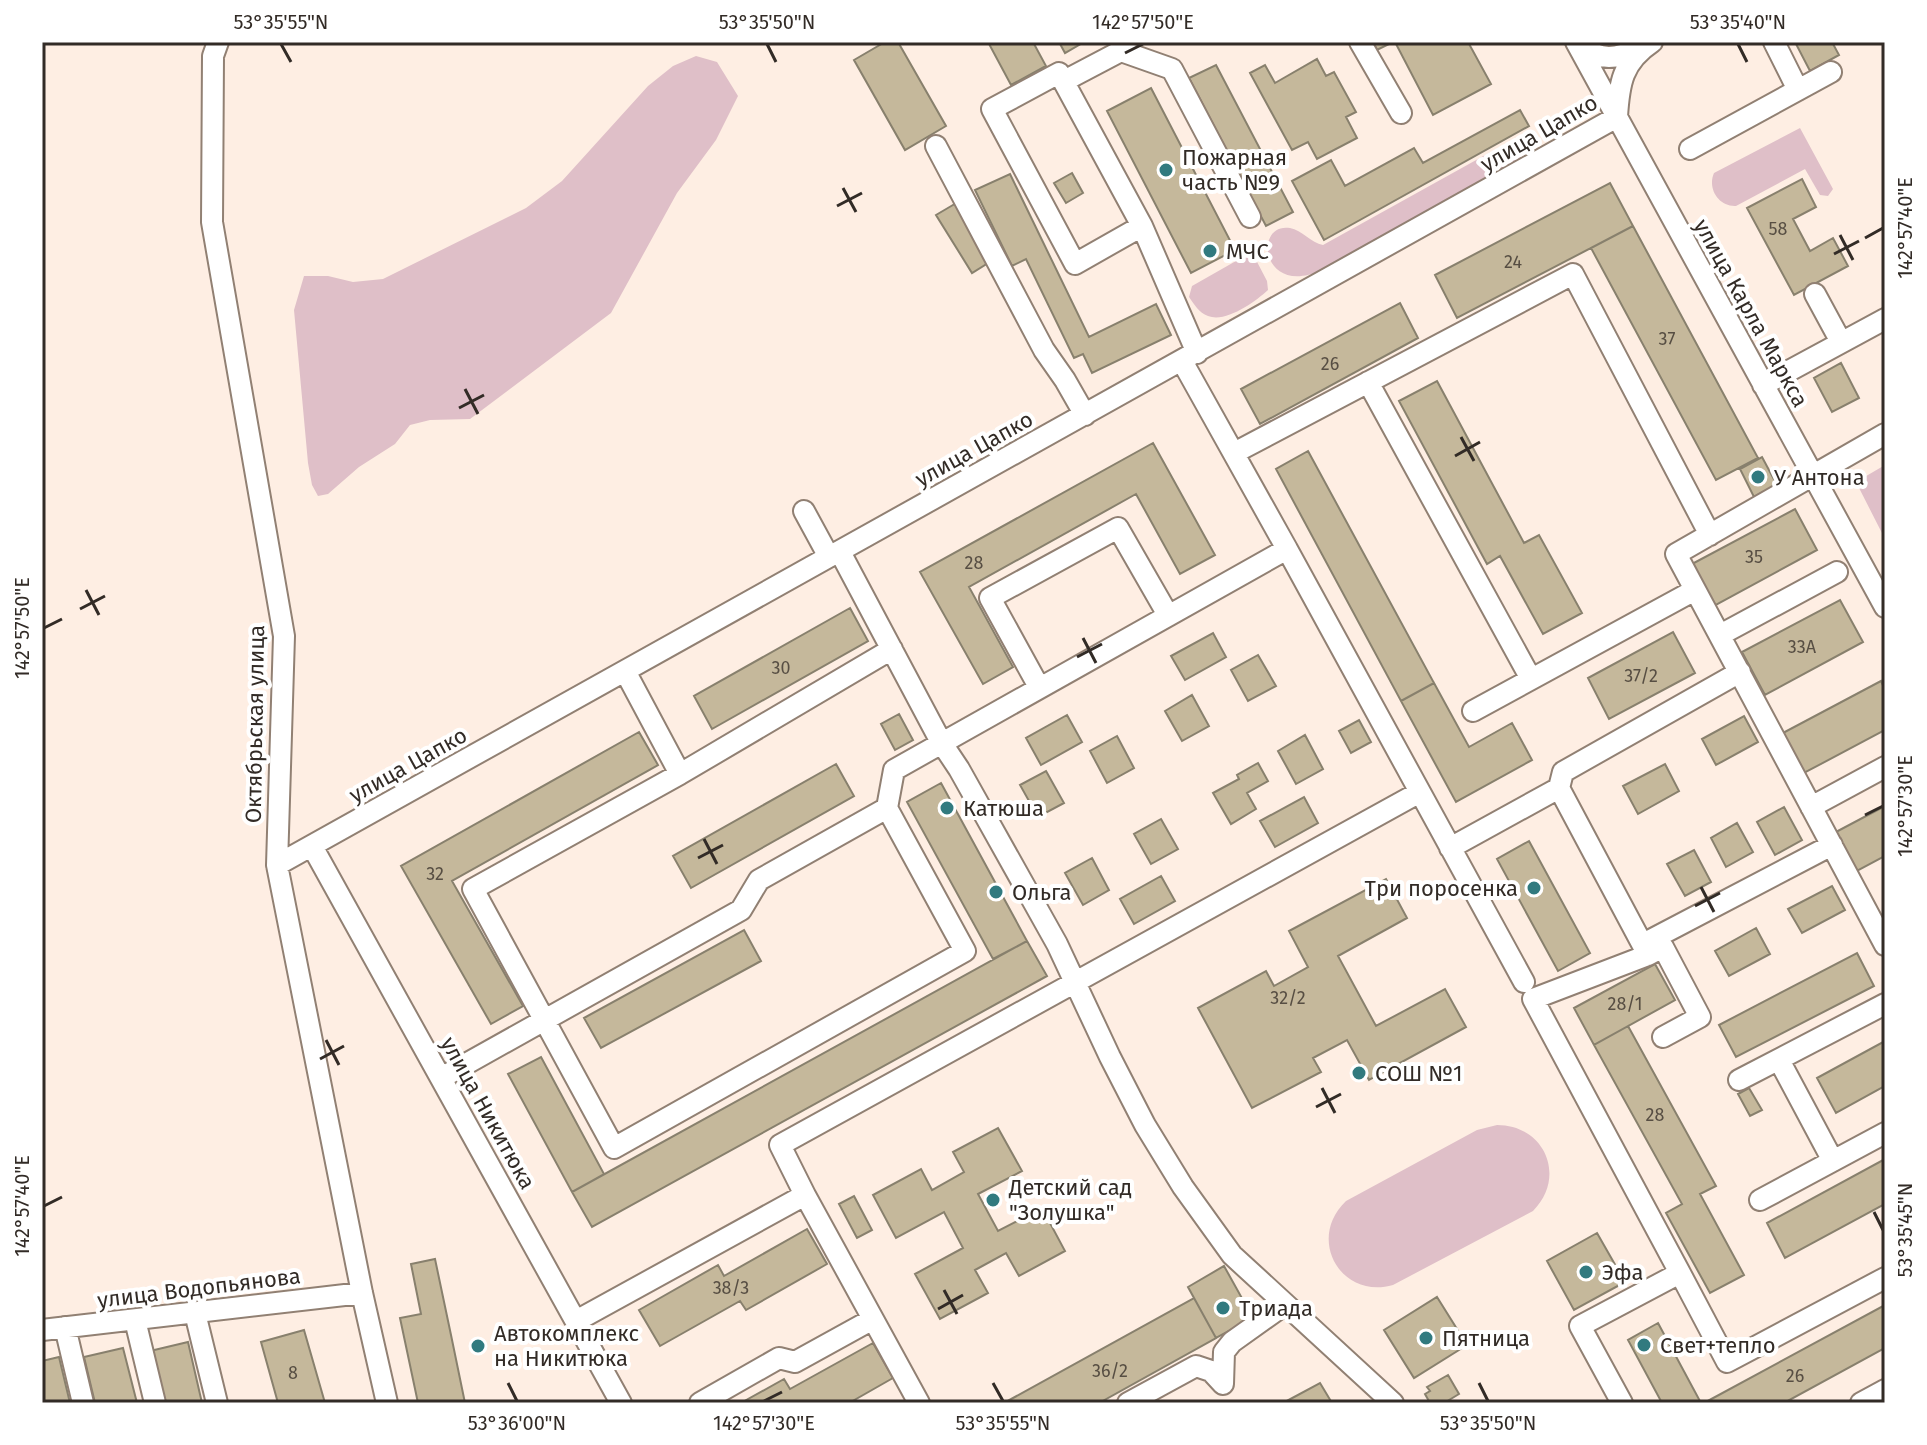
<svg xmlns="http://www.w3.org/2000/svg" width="1927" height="1445" viewBox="0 0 1927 1445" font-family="'Fira Sans',sans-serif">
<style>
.green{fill:#dfbfc8}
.building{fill:#c5b89b;stroke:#88806d;stroke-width:2}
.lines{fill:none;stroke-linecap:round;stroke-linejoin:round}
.minor-casing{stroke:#918073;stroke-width:24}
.minor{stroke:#fff;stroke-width:20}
.ticks{fill:none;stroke:#322b26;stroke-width:3}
.poi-dot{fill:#317a7f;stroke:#fff;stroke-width:3}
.labels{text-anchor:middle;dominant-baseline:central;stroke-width:8;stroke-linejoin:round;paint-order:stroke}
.number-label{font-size:18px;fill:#574e43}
.street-label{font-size:22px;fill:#322b26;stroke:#fff}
.poi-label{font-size:22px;fill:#322b26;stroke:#fff;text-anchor:start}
.neatline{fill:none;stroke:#322b26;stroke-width:3}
.ticks-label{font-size:20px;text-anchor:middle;fill:#322b26}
</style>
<rect width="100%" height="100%" fill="#feeee3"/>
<path class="green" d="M696,56L717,62L738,96L716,140L677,193L611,313L470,419L430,420L410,425L395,444L359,467L328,494L318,496L312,485L308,463L294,310L304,276H328L353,282L383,279L526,208L562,181L648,86L673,66Z
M1800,128L1833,189L1828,196L1820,195L1805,169L1736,206C1719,207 1707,189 1714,173Z
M1519,142L1524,146L1525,154L1512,164L1322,270C1261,298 1253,222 1290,228C1302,230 1311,243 1323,245L1496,149Z
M1250,256L1255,258L1267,281L1268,290C1255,302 1226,323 1208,316C1199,313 1194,304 1189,297L1192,286L1243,257Z
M1885,465V539L1856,482Z
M1497,1125C1545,1125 1567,1177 1533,1211L1393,1285C1341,1300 1306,1239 1346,1201L1477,1130Z"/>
<path class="building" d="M885,42H898L946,126L905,150L854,60Z
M988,42H1033L1046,66L1011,85Z
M1059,42H1084L1065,53Z
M1373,42H1393L1377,50Z
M1395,42H1468L1491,84L1433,115Z
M1795,42H1832L1839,55L1810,71Z
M1317,59L1326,76L1334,72L1356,112L1346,117L1357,138L1317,159L1308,142L1292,150L1250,73L1265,65L1275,83Z
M1216,65L1293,212L1266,226L1189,78Z
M1151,88L1235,250L1191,273L1107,111Z
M1520,110L1529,126L1324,240L1292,181L1331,160L1345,186L1414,148L1423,163Z
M1072,173L1083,193L1066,203L1054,183Z
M1010,174L1089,337L1156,304L1171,335L1092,373L1083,354L1074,358L1026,259L1012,266L975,190Z
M1802,179L1816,207L1793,219L1810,251L1833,238L1848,266L1794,295L1747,208Z
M1610,183L1633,226L1457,318L1435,275Z
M958,202L993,260L972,273L936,215Z
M1633,226L1758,458L1716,480L1591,248Z
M1400,303L1418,338L1260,424L1241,389Z
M1841,363L1859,398L1832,412L1814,378Z
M1437,381L1524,543L1539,535L1582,613L1543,634L1500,556L1487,564L1399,401Z
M1153,443L1215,555L1180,574L1136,494L969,587L1013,667L983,684L920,572Z
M1308,451L1434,683L1401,701L1276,469Z
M1762,457L1777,485L1754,497L1740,469Z
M1795,509L1817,550L1714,606L1692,564Z
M1840,600L1863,642L1765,695L1742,652Z
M850,608L868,641L712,729L694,696Z
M1673,632L1695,673L1609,719L1588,678Z
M1213,633L1226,657L1185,680L1171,656Z
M1258,655L1276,686L1248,701L1231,670Z
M1881,681L1885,690V730L1802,774L1781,734Z
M1434,683L1469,747L1512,723L1532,760L1456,802L1401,701Z
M1192,695L1209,726L1182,741L1165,711Z
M899,714L913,740L895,750L881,724Z
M1067,715L1082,742L1041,765L1026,738Z
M1744,716L1758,742L1716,765L1702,739Z
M1359,720L1371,742L1351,753L1339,731Z
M639,732L658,765L452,881L523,1006L491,1024L401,866Z
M1305,735L1323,769L1296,784L1278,751Z
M1117,736L1134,768L1107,783L1090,751Z
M1258,763L1268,781L1247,793L1256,809L1231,824L1213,793L1239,779L1237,775Z
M836,764L854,796L691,888L673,856Z
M1665,764L1679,791L1638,814L1623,786Z
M1046,771L1064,803L1038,817L1020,785Z
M941,783L1027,941L993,959L907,802Z
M1304,797L1318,823L1275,847L1260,821Z
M1885,806V856L1855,872L1834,833Z
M1784,807L1802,840L1775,855L1757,822Z
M1161,819L1178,849L1151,864L1134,834Z
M1737,823L1753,852L1726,867L1711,838Z
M1529,841L1590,953L1558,971L1497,859Z
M1694,850L1711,882L1685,896L1667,864Z
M1092,858L1109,890L1083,905L1065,873Z
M1161,876L1175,901L1134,924L1120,899Z
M1386,879L1407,918L1338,956L1376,1026L1445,989L1466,1027L1369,1080L1347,1040L1313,1058L1321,1072L1252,1108L1198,1008L1266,971L1274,986L1308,967L1289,931Z
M1832,886L1845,910L1802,933L1788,909Z
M1756,928L1770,954L1729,976L1715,951Z
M744,930L761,961L601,1048L584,1018Z
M1027,941L1047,976L592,1227L572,1192Z
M1857,953L1874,986L1736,1057L1719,1025Z
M1655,964L1675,1000L1594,1045L1574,1008Z
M1628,1026L1716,1186L1700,1194L1744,1275L1710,1293L1666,1213L1682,1204L1594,1045Z
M1885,1041V1086L1836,1113L1817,1078Z
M541,1057L604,1174L572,1192L508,1074Z
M1749,1088L1762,1110L1750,1116L1738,1094Z
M998,1128L1022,1171L978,1194L998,1231L1042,1208L1065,1251L1019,1276L1006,1253L975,1270L988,1293L940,1319L915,1274L963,1248L944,1212L896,1238L873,1195L921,1169L932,1190L964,1172L953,1152Z
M1885,1159V1204L1785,1258L1767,1223Z
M854,1196L872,1230L857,1238L839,1204Z
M807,1229L827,1264L746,1310L740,1301L660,1346L639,1310L718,1265L724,1276Z
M1597,1233L1625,1282L1574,1310L1547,1261Z
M435,1259L451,1335L465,1403H418L400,1318L421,1314L411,1264Z
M1224,1266L1253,1318L1216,1338L1188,1287Z
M1437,1297L1467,1345L1414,1378L1384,1330Z
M1194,1298L1216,1338L1099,1403H1004Z
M1885,1305V1348L1784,1403H1704Z
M1658,1323L1701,1403H1662L1628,1340Z
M304,1330L325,1403H278L261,1342Z
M188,1342L202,1403H163L150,1351Z
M873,1343L893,1378L849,1403H741L784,1379L790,1389Z
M123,1348L137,1403H95L84,1357Z
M59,1357L70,1403H42V1361Z
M1448,1375L1459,1394L1444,1403H1430L1425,1394L1430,1391L1427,1387Z
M1320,1383L1332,1403H1283Z"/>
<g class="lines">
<g class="minor-casing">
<path id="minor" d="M218,42L213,56L212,222L284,636L277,865L362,1293L387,1403
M1360,42L1401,113
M1576,42L1885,607
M1774,42L1798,90
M1579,45C1601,62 1616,59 1641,48
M1064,81L1121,51L1172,69L1250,217
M1617,117C1619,84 1622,62 1652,42
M936,146L1044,350L1065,380L1085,415
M1690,149L1831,72
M1142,226L1075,264L992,109L1059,73L1142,226L1197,353
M1815,294L1841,342
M1368,382L1531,679
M1763,385L1885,319
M1885,434L1676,554L1885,945
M1234,453L1573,274L1710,535
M804,511L829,557
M1287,549L1524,982
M840,552L941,742L959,769L1057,944L1110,1057L1145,1125L1183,1187L1232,1255L1393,1403
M1720,635L1837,572
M625,671L680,774
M1039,687L990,598L1118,528L1168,615
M1473,711L1695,590
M1559,788L1563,772L1740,672
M1811,807L1885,767
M887,808L965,951L614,1148L473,889L680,774L892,649
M312,846L621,1403
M1450,848L1559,788L1648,955
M277,865L1617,117
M1643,944L1832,845
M1779,1060L1833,1161
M441,1078L741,910L759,880L887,808L894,770L1287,549L1182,361
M1739,1080L1885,1004
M805,1195L780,1145L1420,792
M1760,1200L1885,1133
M1680,1273L1727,1362L1885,1278
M195,1313L217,1403
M873,1319L919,1403
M135,1320L155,1403
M576,1321L805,1195L873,1319L795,1362L779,1358L700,1403
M65,1327L83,1403
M42,1330L362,1293
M1128,1403L1196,1366L1211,1371L1223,1384L1224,1352L1232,1342L1284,1305
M1622,1403L1580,1326L1680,1273L1533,999L1648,955L1663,947L1700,1017L1663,1037
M1861,1403L1885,1390"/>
</g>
<use href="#minor" class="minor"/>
</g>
<path class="ticks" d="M281,44L291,62M767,44L776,62M1738,44L1747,62M1125,53L1143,44M843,188L856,212M837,206L862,193M1840,235L1853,260M1865,238L1883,228M1834,254L1859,241M465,389L478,414M459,408L484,395M1461,437L1474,461M1455,456L1480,442M86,590L99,615M80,609L105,596M44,628L62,619M1083,638L1096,663M1077,657L1102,644M1865,815L1883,806M704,839L717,864M698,858L723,845M1701,887L1714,912M1695,906L1720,893M326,1040L339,1065M320,1059L344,1046M1322,1088L1335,1113M1316,1107L1341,1094M44,1206L62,1197M1874,1212L1883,1230M944,1290L957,1314M938,1309L963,1295M508,1383L517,1401M993,1383L1003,1401M1479,1383L1488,1401M764,1401L782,1392"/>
<g class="poi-dot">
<circle cx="1166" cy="170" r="8"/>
<circle cx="1210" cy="251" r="8"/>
<circle cx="1758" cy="477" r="8"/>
<circle cx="947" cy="808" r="8"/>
<circle cx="1534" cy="888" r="8"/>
<circle cx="996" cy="892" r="8"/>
<circle cx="1359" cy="1073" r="8"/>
<circle cx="993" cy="1200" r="8"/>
<circle cx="1586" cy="1272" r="8"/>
<circle cx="1223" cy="1308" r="8"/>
<circle cx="1426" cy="1338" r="8"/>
<circle cx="1644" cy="1345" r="8"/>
<circle cx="478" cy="1346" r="8"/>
</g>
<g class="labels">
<g class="number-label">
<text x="1778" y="229">58</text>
<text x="1513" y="262">24</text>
<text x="1667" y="339">37</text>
<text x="1330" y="364">26</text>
<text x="1754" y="557">35</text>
<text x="974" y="563">28</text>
<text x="1802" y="647">33А</text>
<text x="781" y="668">30</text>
<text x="1641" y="676">37/2</text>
<text x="435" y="874">32</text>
<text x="1288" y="998">32/2</text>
<text x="1625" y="1004">28/1</text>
<text x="1655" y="1115">28</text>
<text x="731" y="1288">38/3</text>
<text x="1110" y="1371">36/2</text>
<text x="293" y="1373">8</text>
<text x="1795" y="1376">26</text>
</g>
<g class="street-label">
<text transform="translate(1539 133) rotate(-30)">улица Цапко</text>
<text transform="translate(1751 313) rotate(61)">улица Карла Маркса</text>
<text transform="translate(974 449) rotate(-29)">улица Цапко</text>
<text transform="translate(255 724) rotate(-89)">Октябрьская улица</text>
<text transform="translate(408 765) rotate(-29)">улица Цапко</text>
<text transform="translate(488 1113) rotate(61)">улица Никитюка</text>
<text transform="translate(199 1288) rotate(-7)">улица Водопьянова</text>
</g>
<g class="poi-label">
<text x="1182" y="157">Пожарная<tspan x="1182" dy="25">часть №9</tspan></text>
<text x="1226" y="251">МЧС</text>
<text x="1774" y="477">У Антона</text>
<text x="963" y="808">Катюша</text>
<text x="1518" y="888" text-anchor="end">Три поросенка</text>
<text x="1012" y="892">Ольга</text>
<text x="1375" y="1073">СОШ №1</text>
<text x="1009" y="1187">Детский сад<tspan x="1009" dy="25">"Золушка"</tspan></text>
<text x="1602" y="1272">Эфа</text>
<text x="1239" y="1308">Триада</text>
<text x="494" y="1333">Автокомплекс<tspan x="494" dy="25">на Никитюка</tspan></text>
<text x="1442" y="1338">Пятница</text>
<text x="1660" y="1345">Свет+тепло</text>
</g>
</g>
<rect width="1927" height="1445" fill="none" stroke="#ffffff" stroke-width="88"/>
<rect x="44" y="44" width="1839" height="1357" class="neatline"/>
<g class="ticks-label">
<text x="281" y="29">53°35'55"N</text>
<text x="767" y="29">53°35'50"N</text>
<text x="1143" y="29">142°57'50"E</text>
<text x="1738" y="29">53°35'40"N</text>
<text transform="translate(1905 228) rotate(-90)" y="7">142°57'40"E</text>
<text transform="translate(22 628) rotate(-90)" y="7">142°57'50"E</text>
<text transform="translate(1905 806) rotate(-90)" y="7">142°57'30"E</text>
<text transform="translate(22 1206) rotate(-90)" y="7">142°57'40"E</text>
<text transform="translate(1905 1230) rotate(-90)" y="7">53°35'45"N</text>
<text x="517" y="1430">53°36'00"N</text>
<text x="764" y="1430">142°57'30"E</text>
<text x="1003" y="1430">53°35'55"N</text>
<text x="1488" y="1430">53°35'50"N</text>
</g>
</svg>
